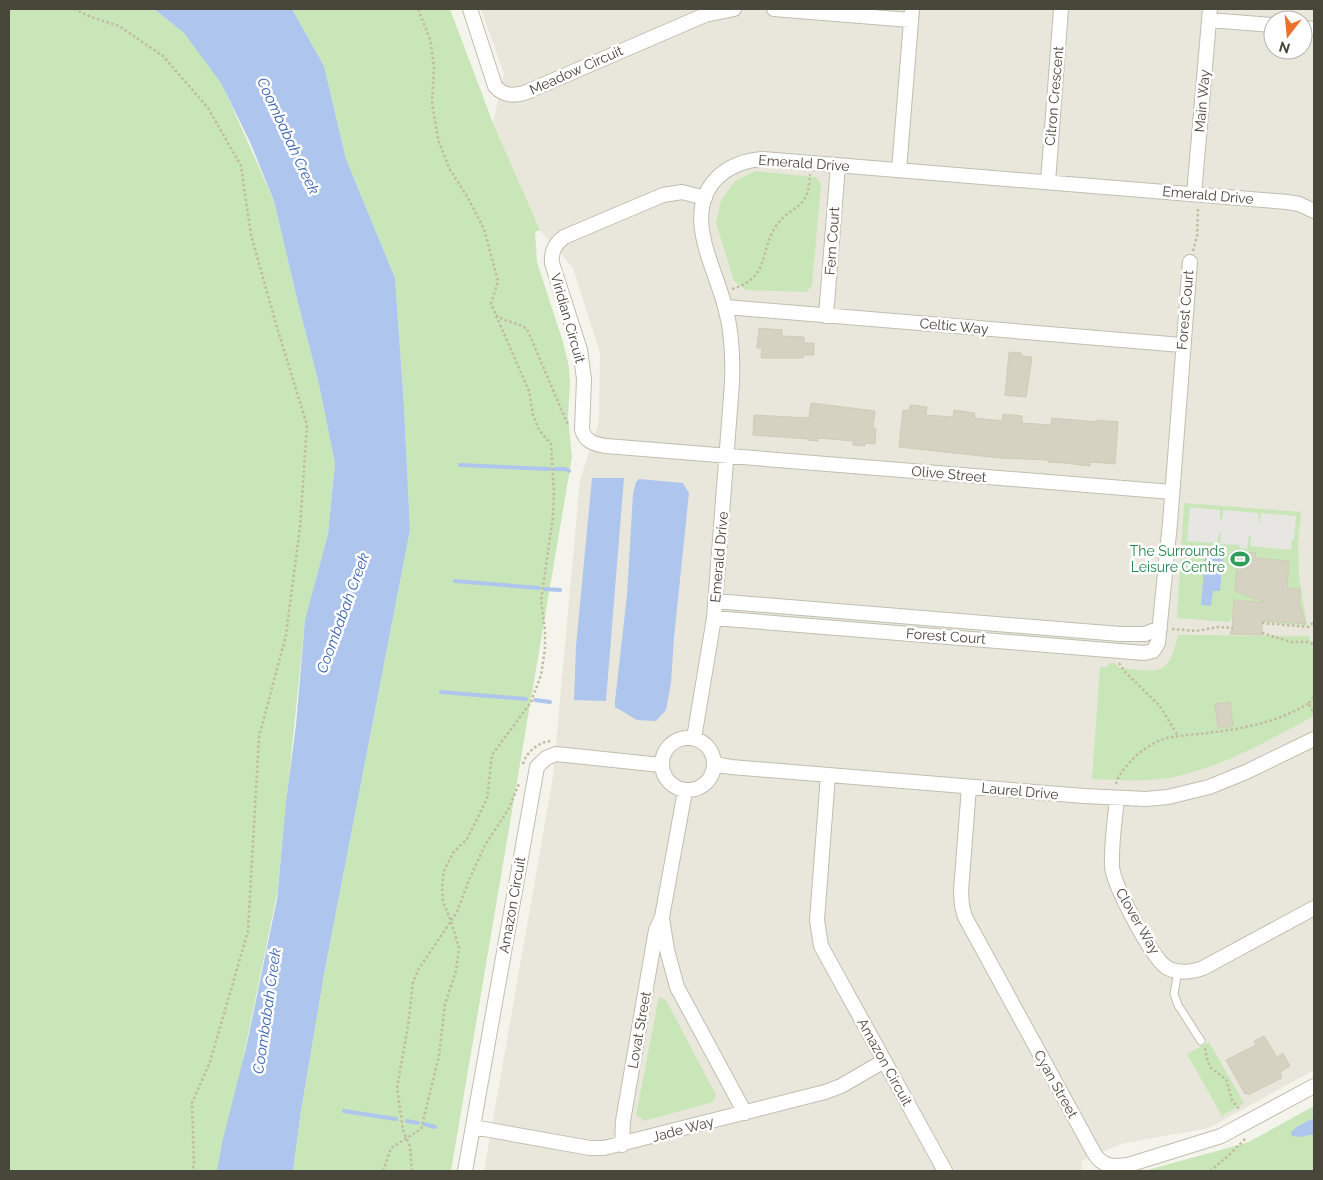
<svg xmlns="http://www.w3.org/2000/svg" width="1323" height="1180" viewBox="0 0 1323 1180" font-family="Raleway,sans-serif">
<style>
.residential{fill:#e9e7db;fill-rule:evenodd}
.green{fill:#c8e6b8}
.parking{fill:#e7e6e3}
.water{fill:#aec6ed}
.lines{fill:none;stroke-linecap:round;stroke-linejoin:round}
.stream{stroke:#aec6ed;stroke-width:4}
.building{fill:#d6d2c2;stroke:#d0cbb6}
.lane-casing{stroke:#c0beaf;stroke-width:9}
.street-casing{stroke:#c0beaf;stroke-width:16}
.path{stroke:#c1bca1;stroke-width:2.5;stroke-dasharray:2.5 2.5;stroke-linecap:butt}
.lane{stroke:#fff;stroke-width:7}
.street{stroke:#fff;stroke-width:14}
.labels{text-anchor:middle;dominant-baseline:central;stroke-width:5;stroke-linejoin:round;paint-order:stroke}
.street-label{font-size:14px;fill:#49463a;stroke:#fff}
.leisure-label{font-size:14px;fill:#27864d;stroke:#fff;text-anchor:end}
.water-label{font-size:15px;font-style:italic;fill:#3965af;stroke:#fff}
</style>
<rect width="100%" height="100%" fill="#f5f4ec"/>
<path class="residential" d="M481,9H1314V1070L1209,1128L1121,1144L1081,1161L1083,1171H484L553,777L580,480L599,422L600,353L573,268L540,230L493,123L504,74ZM1273,20H1303V50H1273Z"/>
<path class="green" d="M9,9H154L184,33L221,82L274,201L298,303L318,380L335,463L328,534L305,621L277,894L220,1171H9Z
M292,9H450L493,123L540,230L535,232L537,262L563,342L569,367L570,383L568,417L572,457L451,1171H293L301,1111L325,969L410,530L404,406L395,278L346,159L324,66Z
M755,171L816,177L821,184L812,286L806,292L746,290L734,281L716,223L721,201L734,182Z
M1184,503L1301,512L1298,543L1299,576L1307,626L1231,619L1229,622L1177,618Z
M1178,635L1309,636L1314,649V716C1272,738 1229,764 1182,775C1153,783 1121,780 1092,779L1100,667H1107L1110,663H1115L1119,668C1159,671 1168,679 1178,635Z
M659,997L666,1000L716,1095L713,1102L644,1121L636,1115Z
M1209,1042L1244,1103L1222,1116L1187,1054Z
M1314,1106V1171H1144L1249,1142Z"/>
<path class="parking" d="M1190,507L1220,510V521L1222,519L1223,510L1258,513L1259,524L1260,522L1261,513L1296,516L1294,539H1292L1291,550L1250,546L1251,536L1249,535L1247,549L1240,548V545L1220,544L1221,534L1219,533L1217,543L1187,541Z"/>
<path class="water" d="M154,9H292L324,66L346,159L395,278L404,406L410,530L325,969L301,1111L293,1171H217L222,1143L246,1048L277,899L286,802L296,725L305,620L328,534L335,463L318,380L298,303L274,201L250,142L221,83L184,33Z
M592,478H624L606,701L574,700L576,646Z
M639,479L683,483L689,493L674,638L671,683L666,710L656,721L637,720L615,707V701L627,595L633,494L636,482Z
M1205,557L1223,559L1220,591H1213L1211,606L1201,605Z
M1314,1118V1134L1301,1137L1292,1136L1291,1132L1298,1126Z"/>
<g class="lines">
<path class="stream" d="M460,465L550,469
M555,469H566L569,471
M455,581L539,588
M545,589L560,590
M441,692L526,699
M535,700L550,702
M344,1111L396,1119
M407,1121L418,1123
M424,1124L435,1127"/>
</g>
<path class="building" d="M759,328L782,330V336L804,337V343H814V355H803V358H761L762,348H757Z
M1009,352L1021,353L1022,356L1032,357L1026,397L1005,395Z
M811,403L875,411L873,428H876L875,444L865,443V446L853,445V441L818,438V441L808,440V439L753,435L754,415L809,418Z
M910,405L927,407L926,415L953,417L954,410L975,413L974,418L1002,421L1003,414L1022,416V423L1051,425L1052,418L1097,422V420L1118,422L1115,464L1090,462V466L1064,463L1048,462V460L1000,458L899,447L903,410L909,411Z
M1238,552L1256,553L1255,558L1289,561L1287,588L1300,589L1299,602L1306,624L1262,621V635L1230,634L1232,629L1234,600L1266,603L1235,591Z
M1230,702L1233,726L1218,728L1215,704Z
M1264,1036L1277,1057L1283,1053L1290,1066L1280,1072L1282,1078L1248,1095L1247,1093L1245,1094L1226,1060L1256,1045L1254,1041Z"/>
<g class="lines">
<g class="lane-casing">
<path id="lane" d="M1178,971L1174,994L1178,1005L1201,1041"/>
</g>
<g class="street-casing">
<path id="street" d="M470,9L495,86C503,96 513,96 524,93L705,15L734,9
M774,9L910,20
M1209,20L1273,25
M1303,28L1314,29
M899,170L912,9
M1048,182L1061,9
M1194,194L1210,9
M705,198L682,192L663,195L564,237C555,244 551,251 552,263L580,350L584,379L582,430C586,442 594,444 606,446L1172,492
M726,307L1182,345
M826,316L838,165
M715,601L1120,634H1145L1160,628
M714,618L1144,653L1153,651L1158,643L1170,523L1190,262
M662 764a26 26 0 1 1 52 0a26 26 0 1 1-52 0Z
M694,738L714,618L732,383C733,357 732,331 725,307C715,266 681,213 718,177C731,165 746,160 763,159L1287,202L1299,204L1314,211
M714,764L731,767L1084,796L1146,799L1168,797L1209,787L1246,772L1314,739
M828,775L817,920L821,946L945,1171
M969,787L961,891L962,906L965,917L1094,1153C1102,1167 1114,1167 1128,1165L1221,1136L1314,1086
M1117,798C1115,820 1111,844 1112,867C1114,886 1151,956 1166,967C1177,974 1192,972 1203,968L1314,908
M662,918L667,950L677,987L745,1113
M473,1127L590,1148H604L825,1092L841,1086L884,1061
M622,1145L623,1121L656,930L662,917L685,791
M465,1171L537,767L546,758L556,754L661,765"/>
</g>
<path class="path" d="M74,9L91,17L119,26L163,56L208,108L241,166L251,235L276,324L307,425L300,527L286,635L259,737L248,931L210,1062L192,1103L194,1165L192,1171
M1193,251L1197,236L1198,209
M732,289C771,277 759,251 776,226C792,203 809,212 810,174
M496,315C505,322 517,322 527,329L568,425
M1262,623L1308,627L1314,622
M1172,629L1196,631L1218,627L1233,628
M1262,633L1291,642H1307L1314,644
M1119,663L1125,672L1160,706L1178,736
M1309,703L1314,697
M523,764C526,752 540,741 552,741
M1116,784C1120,768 1144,746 1161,740C1175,735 1192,735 1207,733C1242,729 1279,722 1309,703L1314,715
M1205,1048L1207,1059L1210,1067L1226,1079L1232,1100L1240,1110
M383,1171L391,1148L421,1129L439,1056L445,1004L456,971L459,948L451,921L443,902L442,887L444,871L453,853L467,839L487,799L492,755L531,702L541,675L545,649V630L541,600L553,517L554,493L551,444L539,430L533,415L529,391L491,304L498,281L484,229L468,198L449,168L438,139L432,103L434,67L430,39L418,9
M412,1171L410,1146L403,1130L397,1088L408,1026L413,982L418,970L457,912L469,880L485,845L508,810L519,784
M1210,1171L1228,1156L1246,1138"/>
<use href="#lane" class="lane"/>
<use href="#street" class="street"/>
</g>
<defs>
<g id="stadium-bare" transform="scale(1.5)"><path d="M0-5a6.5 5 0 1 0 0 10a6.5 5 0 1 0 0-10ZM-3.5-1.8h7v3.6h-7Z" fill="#2e9e5b" stroke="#fff" stroke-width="2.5" paint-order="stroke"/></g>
</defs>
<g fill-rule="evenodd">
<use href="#stadium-bare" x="1240" y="559"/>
</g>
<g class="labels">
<g class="street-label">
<text transform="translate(576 70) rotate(-24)">Meadow Circuit</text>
<text transform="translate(1054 96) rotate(-85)">Citron Crescent</text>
<text transform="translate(1202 101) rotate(-85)">Main Way</text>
<text transform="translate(804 163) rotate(4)">Emerald Drive</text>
<text transform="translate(1208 195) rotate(5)">Emerald Drive</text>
<text transform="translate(832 241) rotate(-86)">Fern Court</text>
<text transform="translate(1185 310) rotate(-85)">Forest Court</text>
<text transform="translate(568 318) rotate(74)">Viridian Circuit</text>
<text transform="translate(954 326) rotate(5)">Celtic Way</text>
<text transform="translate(949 474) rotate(5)">Olive Street</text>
<text transform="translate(719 557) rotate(-85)">Emerald Drive</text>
<text transform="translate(946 636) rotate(4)">Forest Court</text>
<text transform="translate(1020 791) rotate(5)">Laurel Drive</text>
<text transform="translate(512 905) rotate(-80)">Amazon Circuit</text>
<text transform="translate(1138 921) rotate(60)">Clover Way</text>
<text transform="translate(639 1030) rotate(-80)">Lovat Street</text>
<text transform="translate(885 1062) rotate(61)">Amazon Circuit</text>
<text transform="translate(1056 1084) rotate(61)">Cyan Street</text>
<text transform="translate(683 1129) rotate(-15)">Jade Way</text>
</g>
<g class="leisure-label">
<text x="1225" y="551">The Surrounds<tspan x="1225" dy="16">Leisure Centre</tspan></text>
</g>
<g class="water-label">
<text transform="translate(288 136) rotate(65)">Coombabah Creek</text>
<text transform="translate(343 613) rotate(-70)">Coombabah Creek</text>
<text transform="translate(267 1011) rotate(-82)">Coombabah Creek</text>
</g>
</g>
<rect width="1323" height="1180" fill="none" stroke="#49463a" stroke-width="20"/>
<g transform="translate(1288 35) rotate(196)"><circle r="24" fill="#ffffff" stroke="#b6b5b0"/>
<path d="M0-4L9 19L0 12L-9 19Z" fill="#ec702c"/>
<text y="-8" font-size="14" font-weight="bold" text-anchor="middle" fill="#49463a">N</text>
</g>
</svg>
